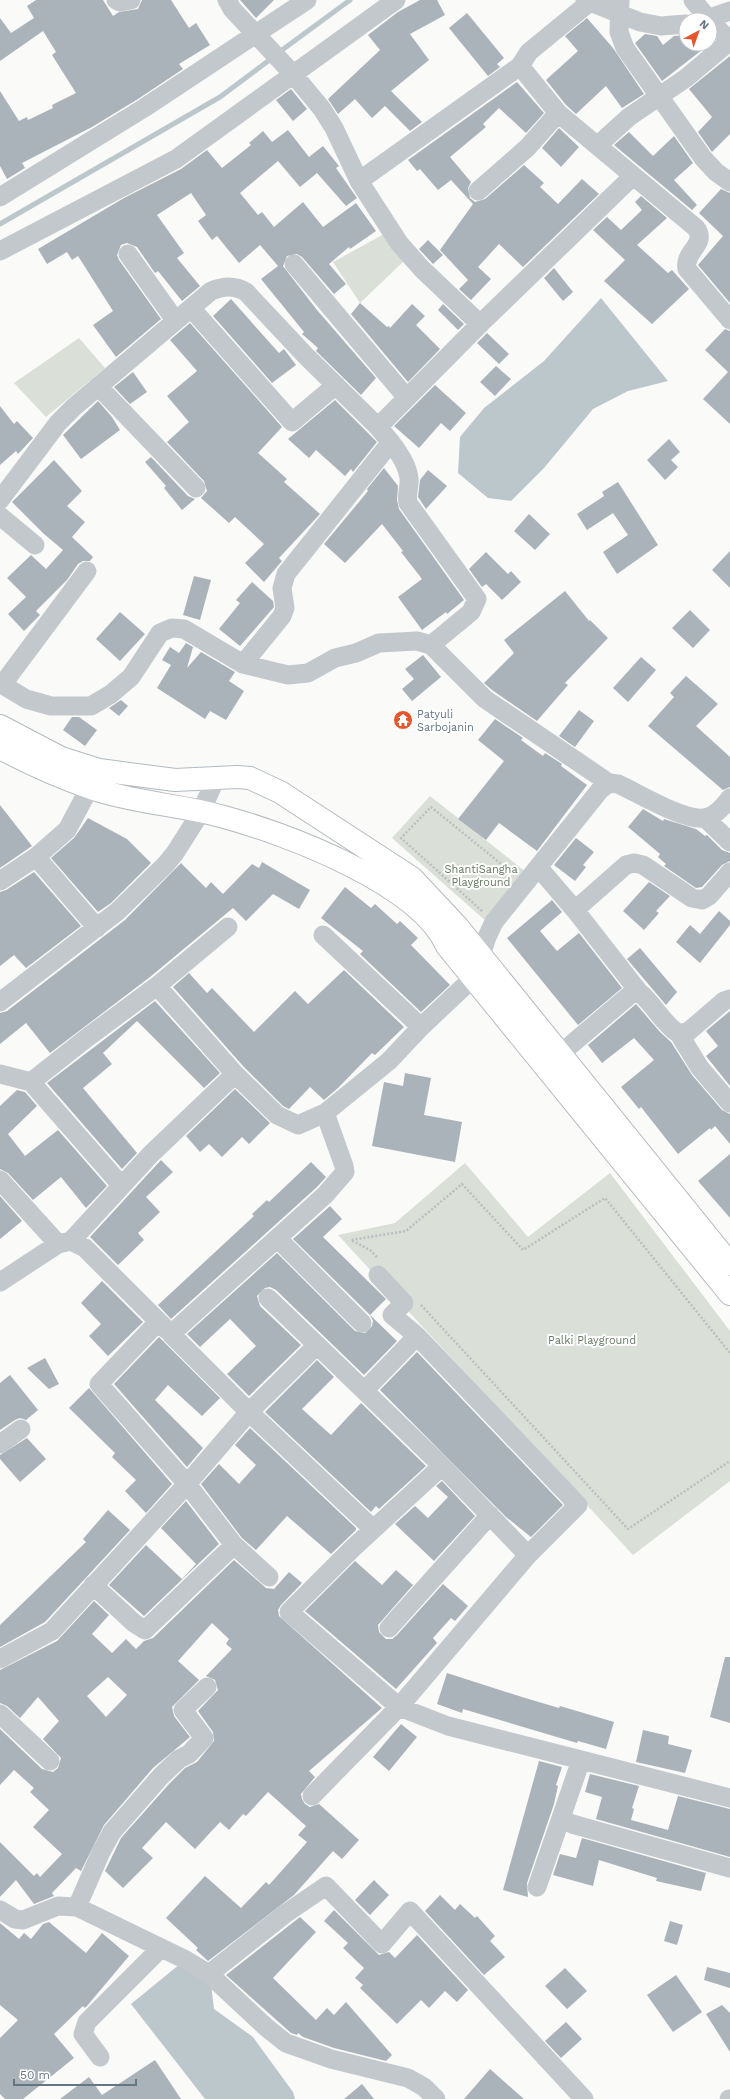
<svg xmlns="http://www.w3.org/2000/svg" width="730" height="2099" viewBox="0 0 730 2099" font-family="'Work Sans',sans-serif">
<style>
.green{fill:#dadfd7}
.water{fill:#bbc7cb}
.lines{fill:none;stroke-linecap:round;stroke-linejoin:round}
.stream{stroke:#bbc7cb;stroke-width:5}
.building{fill:#aab3b9;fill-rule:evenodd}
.secondary-casing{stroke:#b3babf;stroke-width:24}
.path{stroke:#bbbfc2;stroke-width:2.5;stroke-dasharray:2 2;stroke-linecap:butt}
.minor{stroke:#c3c8cc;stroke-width:19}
.secondary{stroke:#fff;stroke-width:22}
.labels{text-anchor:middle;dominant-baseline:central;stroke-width:4;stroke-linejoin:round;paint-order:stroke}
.poi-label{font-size:11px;fill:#657683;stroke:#fff;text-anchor:start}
.park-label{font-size:11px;fill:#687a64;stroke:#fff}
</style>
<rect width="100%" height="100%" fill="#fafaf8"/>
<path class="green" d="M384,234L405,260L360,303L333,262Z
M79,338L105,368L46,417L14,383Z
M430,796L526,872L488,923L392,838Z
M465,1163L528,1237L610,1173L730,1331V1481L633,1555L338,1235L395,1223Z"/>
<path class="water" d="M601,298L668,381L628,391L593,409L544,468L511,501L488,498L458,473L460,437L484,408L544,361Z
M180,1964L211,1984L214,2009L253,2037L293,2092L295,2099H205L131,2004Z"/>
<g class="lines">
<path class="stream" d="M278,53L350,0
M0,224L220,97L272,58"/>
</g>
<path class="building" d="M36,0H103L113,16L119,12L138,9L142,0H171L189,28L196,23L210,45L179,64L183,69L138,99L92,127L22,163L25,168L7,179L0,166V91L19,121L27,117L28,120L53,108L52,105L76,93L52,55L56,52L43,31L0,61V18L11,33L34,18L27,6Z
M240,0H274L256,18Z
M420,0H437L445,15L410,34L429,60L391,91L422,122L410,131L385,106L372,118L355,99L338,114L328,99L380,50L368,35L398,12Z
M467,13L504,58L497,64L500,67L488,76L449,28Z
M587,18L613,48L644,94L622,108L606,86L576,114L566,105L546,80L578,51L565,36Z
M645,34L657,36L663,45L674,36L686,35V44H697L702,50L662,81L635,43Z
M730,56V134L712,152L698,132L712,117L689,89Z
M517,82L544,113L526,133L499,108L483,124L486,127L450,157L471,182L468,188L470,198L475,202L485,199L524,165L544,183L540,187L558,204L582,179L599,194L523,267L499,244L478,267L491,279L471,300L459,289L468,280L440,250L473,204L451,180L438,190L420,169L417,171L408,160Z
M291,89L307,109L293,121L276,100Z
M559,128L579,147L561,167L542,148Z
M288,130L309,157L323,146L339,166L336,168L357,198L346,206L317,173L300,187L278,161L240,193L258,215L262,212L274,227L303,202L323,227L356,203L376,231L350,249L349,247L329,264L346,284L334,294L302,257L297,254L287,256L283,266L317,310L376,378L361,395L316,351L318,348L302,334L304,332L261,279L278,266L260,245L239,263L217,236L212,240L198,221L206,215L191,193L157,215L184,253L177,258L200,286L182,301L158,271L155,273L137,247L127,243L121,245L117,255L119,260L161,319L116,357L93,325L113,311L78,256L72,260L67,252L47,264L38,249L124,198L181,169L207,150L222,168L251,145L249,143L263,131L272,142Z
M629,132L653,156L674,136L693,163L674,180L697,205L692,210L614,145Z
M721,189L730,193V303L698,265L723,236L699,213Z
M641,196L667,218L637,245L668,273L672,270L689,289L652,324L604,281L625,260L593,230L607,217L621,230L642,210L635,202Z
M428,240L443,255L433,264L419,249Z
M554,268L573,292L563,301L544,278Z
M231,299L279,353L284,349L296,365L272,383L213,316Z
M360,303L387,327L389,326L390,328L412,304L425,316L416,325L440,349L408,382L351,314Z
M443,304L464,324L458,330L438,310Z
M190,323L282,427L258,453L287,479L284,482L320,514L279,558L282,561L264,582L245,563L264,544L235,517L229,523L201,498L207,491L204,481L167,442L189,422L167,396L197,371L170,340Z
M725,329L730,331V424L703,399L728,372L705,350Z
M487,333L509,354L499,364L477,343Z
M496,366L511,379L495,396L480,382Z
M133,372L147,392L130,404L114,387Z
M435,385L466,413L450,431L441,423L419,448L394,426Z
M335,400L377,442L353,472L351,469L345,476L316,450L309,458L288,439Z
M98,401L112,417L120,430L81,459L63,435Z
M0,406L14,424L17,421L33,438L18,454L16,451L0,465Z
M669,439L680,452L671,460L678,467L665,480L647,460Z
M151,457L188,496L195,499L182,510L164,488L166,486L145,462Z
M54,460L82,491L67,506L85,522L72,537L93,557L90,561H83L78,564L67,580L36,611L40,615L24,631L8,614L26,597L7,578L31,555L46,569L63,550L44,534L12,502Z
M384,468L398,486L397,500L399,509L464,600L447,614L446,612L422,630L398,597L422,579L401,552L403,551L382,524L345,563L324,544L368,491L367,489Z
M428,470L447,486L426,509L418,497L420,480Z
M618,482L658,545L617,574L603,552L628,535L613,513L587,530L577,514L604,496L602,492Z
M529,514L550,534L535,550L514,531Z
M730,551V588L712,570Z
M486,552L508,574L511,571L521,582L502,600L486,584L482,587L469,569Z
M194,576L211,580L200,620L183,615Z
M252,582L273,601L274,607L240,646L219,629L240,603L236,600Z
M565,591L589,621L590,620L608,638L565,683L568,685L537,721L492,690L484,683L514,653L504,640Z
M690,610L710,630L693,648L672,628Z
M120,612L145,634L120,661L96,639Z
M186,643L193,647L187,668L201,652L235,672L229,681L244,691L226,720L210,711L205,719L157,688L171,665L162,660L170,647L179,653Z
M423,655L441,677L412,701L402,689L414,679L405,669Z
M641,657L656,670L628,702L613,688Z
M686,676L718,704L696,726L730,757V787L723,790L648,726L674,697L670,693Z
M121,700L128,706L119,716L109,708Z
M579,710L594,721L575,747L559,736Z
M72,717H79L97,730L85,746L63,730Z
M495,719L523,738L521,740L543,756L545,753L562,764L561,766L587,785L537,851L499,823L486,840L458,819L504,761L478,740Z
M0,805L32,846L0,868Z
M643,809L663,821L664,819L696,829L705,836L707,835L722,850L730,853V861L722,865L702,887L696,888L664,866L666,864L658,857L660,854L628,827Z
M88,818L127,839L151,863L111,903L98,912L51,858L74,838Z
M576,838L594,852L583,865L586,867L575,881L554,865Z
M262,862L310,890L299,909L273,894L246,921L233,908L150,977L50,1053L26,1023L0,1044V1013L7,1011L125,920L181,863L206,888L211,882L223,894L252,864L259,868Z
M34,872L81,926L26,968L14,955L0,966V892L6,890Z
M649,882L670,896L656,911L659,913L644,930L623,911Z
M345,887L371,908L375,904L397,924L400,921L418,938L411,945L450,985L421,1012L360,954L363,951L321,918Z
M552,900L562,912L540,931L557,951L579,933L622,988L578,1025L507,938Z
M719,911L730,921V925L700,963L676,942L690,925L700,934Z
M640,948L677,992L666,1005L627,959Z
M344,970L404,1027L375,1055L372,1053L338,1088L324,1100L310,1087L289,1109L283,1106L243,1066L173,987L189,973L207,993L212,988L254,1032L295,991L308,1004Z
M155,1001L220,1073L204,1088L137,1021L103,1053L112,1064L83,1088L137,1153L122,1169L47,1083Z
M636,1004L660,1032L671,1042L692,1075L722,1110L730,1114V1144L715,1126L711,1130L710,1128L678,1154L641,1107L639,1109L621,1087L654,1060L634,1038L602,1063L588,1045Z
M730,1011V1086L706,1056L718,1046L706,1031Z
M405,1073L431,1078L424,1115L462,1122L455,1162L372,1146L384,1082L403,1086Z
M235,1089L270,1123L249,1144L242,1137L222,1157L209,1144L200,1152L186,1136Z
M17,1090L25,1092L37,1106L8,1134L25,1156L58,1130L107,1186L86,1208L61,1177L33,1200L8,1173L0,1169V1106Z
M730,1154V1218L698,1181Z
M161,1160L173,1172L146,1197L160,1212L138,1233L144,1240L118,1265L90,1237Z
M311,1162L326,1177L317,1187L171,1319L158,1305L254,1216L252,1214L267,1200L269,1202Z
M0,1196L22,1221L0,1239Z
M330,1206L342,1219L323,1237L386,1299L370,1315L397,1341L364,1375L276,1290L270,1287L265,1288L257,1296L260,1306L301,1345L249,1396L227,1374L256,1346L233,1322L230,1319L200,1347L187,1334L277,1253L355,1331L365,1333L372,1326L373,1321L370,1315L293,1239Z
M102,1281L143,1322L108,1356L89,1336L101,1324L81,1303Z
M159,1337L220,1398L202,1416L168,1385L155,1400L203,1448L187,1467L114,1384Z
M417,1352L563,1505L531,1537L506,1517L380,1390Z
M45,1358L59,1384L49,1389L27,1368Z
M317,1360L334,1377L302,1409L331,1435L361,1403L426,1466L379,1509L376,1506L371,1512L265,1412Z
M10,1375L38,1410L26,1420L20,1418L15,1420L0,1430V1383Z
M89,1388L172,1484L146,1513L125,1491L136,1480L112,1457L115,1453L69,1408Z
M250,1428L356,1528V1530L331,1554L287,1516L256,1550L242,1538L201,1484L219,1464L239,1484L256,1465L235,1445Z
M27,1438L46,1459L20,1482L0,1459V1455Z
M442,1481L475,1516L434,1561L395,1524L415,1506L428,1518L448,1497L436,1486Z
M186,1501L219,1544L144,1616L109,1585L146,1545L182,1579L196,1564L161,1528Z
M108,1510L130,1530L45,1622L0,1647V1625L86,1542L83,1539Z
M234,1560L266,1588L274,1589L289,1572L302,1583L281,1605L278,1610L279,1616L382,1708L309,1771L315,1777L301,1794L302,1799L305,1804L310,1807L319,1804L359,1840L342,1859L333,1851L294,1895L208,1961L196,1950L198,1948L166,1918L205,1876L241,1908L266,1882L269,1885L301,1849L307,1842L298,1835L306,1826L268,1792L246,1816L243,1814L229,1830L220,1822L195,1849L166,1822L142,1848L153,1858L123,1888L105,1871L121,1838L169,1784L185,1768L197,1762L214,1741L213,1732L198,1711L218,1690L215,1680L206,1676L232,1649L226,1644L229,1639L212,1623L178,1661L199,1680L172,1707L174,1716L190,1737L153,1768L104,1825L81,1871L76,1868L52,1893L54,1896L34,1904L16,1880L0,1897V1842L34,1876L37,1873L40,1877L62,1854L33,1827L49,1810L30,1792L34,1788L14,1770L0,1785V1729L42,1769L53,1772L58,1768L61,1758L43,1739L59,1721L38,1697L20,1718L7,1706L0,1703V1670L57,1641L94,1601L109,1615L92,1634L112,1653L126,1639L136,1649L144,1641L153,1638ZM108,1677L127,1695L106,1717L87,1696Z
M355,1561L382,1585L396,1570L413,1585L378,1625L379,1632L386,1639H392L397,1635L443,1584L468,1606L455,1621L451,1618L433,1638L437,1643L396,1689L305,1611Z
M725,1657H730V1723L710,1717Z
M447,1673L522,1697L559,1708L560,1706L614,1722L606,1749L578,1741L577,1743L463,1709L462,1713L437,1704Z
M401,1724L417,1737L389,1771L373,1757Z
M643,1730L669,1736L668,1744L692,1750L685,1773L636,1762Z
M539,1761L562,1767L556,1785L558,1786L554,1804L527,1883L528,1897L503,1890Z
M590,1774L639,1786L632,1808L634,1809L631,1820L668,1830L678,1796L730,1809V1857L596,1819L602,1797L585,1792Z
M582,1838L706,1873L701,1891L656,1881L657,1878L599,1860L593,1886L553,1875L560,1854L576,1858Z
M374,1880L389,1895L370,1915L355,1900Z
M440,1895L455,1910L460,1904L475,1918L477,1916L495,1936L490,1941L505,1957L484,1975L425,1911Z
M334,1910L379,1955L389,1952L395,1958L417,1935L468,1990L457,2002L445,1991L429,2008L421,2000L397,2024L360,1988L363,1985L355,1978L364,1968L343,1948L348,1943L324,1921Z
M300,1917L316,1932L273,1978L316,2020L327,2008L334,2015L346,2002L392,2055L386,2061L334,2048L303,2037L298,2033L297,2035L291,2033L226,1975Z
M670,1921L683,1925L677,1945L664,1941Z
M49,1922L86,1953L102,1933L129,1956L87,2006L85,2008L83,2006L54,2034L74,2058L23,2099H5L0,2094V2038L18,2020L0,2005V1923L19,1939L24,1933L31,1939L43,1924Z
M707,1967L730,1973V1988L704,1980Z
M565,1968L587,1991L567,2009L545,1986Z
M676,1975L702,2012L673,2032L647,1995Z
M722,2005L730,2013V2052L706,2014Z
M566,2022L582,2039L561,2058L545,2041Z
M155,2060L181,2099H60L89,2077L102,2095Z
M490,2069L524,2099H464Z
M362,2084L374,2099H344Z"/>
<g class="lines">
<g class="secondary-casing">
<path id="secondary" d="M0,726L61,758L99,770L175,780L237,777L250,778L280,792L412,878L457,926L730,1264
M0,748C30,764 61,778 94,789C136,803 182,805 224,817C287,834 420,884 447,946L730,1294"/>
</g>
<path class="path" d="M482,911L401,838L431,807L511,872
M377,1257L370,1250L351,1240L406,1231L462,1184L523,1250L605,1198L730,1353
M421,1305L628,1529L730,1461"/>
<path class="minor" d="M116,0L120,2L131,0
M227,0L232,9L293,74L322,109L334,128L359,181L399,243L422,269L480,324L378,427C390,441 407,460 409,478C410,487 406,494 408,503L477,599L471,612L431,645L485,699L609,783
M585,0L640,22L661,26L686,24
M620,0L619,32L625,48L703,158L716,172L730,182
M693,0L709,20
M590,2L529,52L520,66L558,113L696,228C708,244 683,252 687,269L730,320
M704,20L730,11
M710,21L730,41
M598,145L629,117L686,78L730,41
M359,181L520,66
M478,191L528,147L558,113
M0,197L144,108L307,0
M0,251L176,159L396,0
M128,254L175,320
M294,264L407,398
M191,308L292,422L336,385
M480,324L633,176
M98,386L196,488
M0,500L58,423L74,407L211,291C224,286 234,285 246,292L306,356L378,427
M0,516L35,545
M243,664L282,616L285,608L282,588L286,574L391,442
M0,683L26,699L51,706H91L111,694L131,677L160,633L172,628L184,629L243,664L288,675L308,673L335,658L356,653L379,643L417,641L431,645
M2,685L87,571
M705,818L730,842
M36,857L97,928
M539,868L575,910L639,992
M0,881L36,857L67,830L90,787
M575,910L626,865L634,863L643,865L692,898L702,900L709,896L730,872
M323,935L421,1027
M157,986L235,1074
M0,1002L118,911L166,864L175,853L201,812L216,778
M679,1034L700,1068L730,1103
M560,1054L631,994L639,992C654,1004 663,1024 679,1034L689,1031L724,1001L730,999
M0,1074L31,1082L88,1037L157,986L228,927
M31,1082L121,1185
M0,1180L58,1244
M278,1239L362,1323
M71,1241L151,1154L235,1074L277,1115L298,1125L325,1113
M378,1275L404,1303L392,1315L417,1336
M0,1282L58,1244L71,1241L85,1248L167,1330
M268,1298L317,1345
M158,1322L99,1384L187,1484L234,1545L269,1577
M0,1444L21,1429
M442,1466L528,1555
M373,1529L249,1412L317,1345L442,1466L353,1548L289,1612L399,1707L448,1726L730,1798
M93,1585L134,1623L145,1630L234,1545
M389,1628L490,1515
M0,1659L52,1631L187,1484L249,1412L171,1334L325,1195L345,1172L344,1166L325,1113L389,1061L421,1027L473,978L487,937L494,922L600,790L609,783L618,784C638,793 684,821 704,818C714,817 724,806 730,798
M0,1714L50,1761
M581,1760L561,1818L572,1824L730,1868
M312,1796L399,1707L528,1555L578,1505L417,1336L365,1390
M537,1887L561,1818
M77,1907L101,1852L112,1832L161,1776L179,1759L189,1754L204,1738L183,1710L207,1687
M0,1910L15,1919L23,1920L58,1906L77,1907L186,1960L209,1974L267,2028L286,2043L331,2059L408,2078L424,2087L436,2099
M209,1974L285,1914L326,1886L382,1944L410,1911L584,2099
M100,2057L83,2034L87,2022L161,1948
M729,2099H730"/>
<use href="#secondary" class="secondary"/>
</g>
<defs>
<g id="temple-disc" transform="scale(1)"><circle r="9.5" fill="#e4572e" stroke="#fff"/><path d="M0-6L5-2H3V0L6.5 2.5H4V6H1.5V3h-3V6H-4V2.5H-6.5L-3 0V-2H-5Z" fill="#fff"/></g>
</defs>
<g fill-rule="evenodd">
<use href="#temple-disc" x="403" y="720"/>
</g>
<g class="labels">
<g class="poi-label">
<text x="417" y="714">Patyuli<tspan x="417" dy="13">Sarbojanin</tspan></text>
</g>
<g class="park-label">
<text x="481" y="869">ShantiSangha<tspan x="481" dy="13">Playground</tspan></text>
<text x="592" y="1340">Palki Playground</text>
</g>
</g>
<g transform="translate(698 32) rotate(41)"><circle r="19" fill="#ffffff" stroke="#c1c8cd"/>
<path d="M0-3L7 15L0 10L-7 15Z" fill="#e4572e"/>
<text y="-6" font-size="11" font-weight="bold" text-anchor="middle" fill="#657683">N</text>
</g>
<path d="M14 2079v6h122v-6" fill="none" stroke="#657683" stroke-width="2"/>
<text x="20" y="2079" font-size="12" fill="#657683" stroke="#ffffff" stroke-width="3" paint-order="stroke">50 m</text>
</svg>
